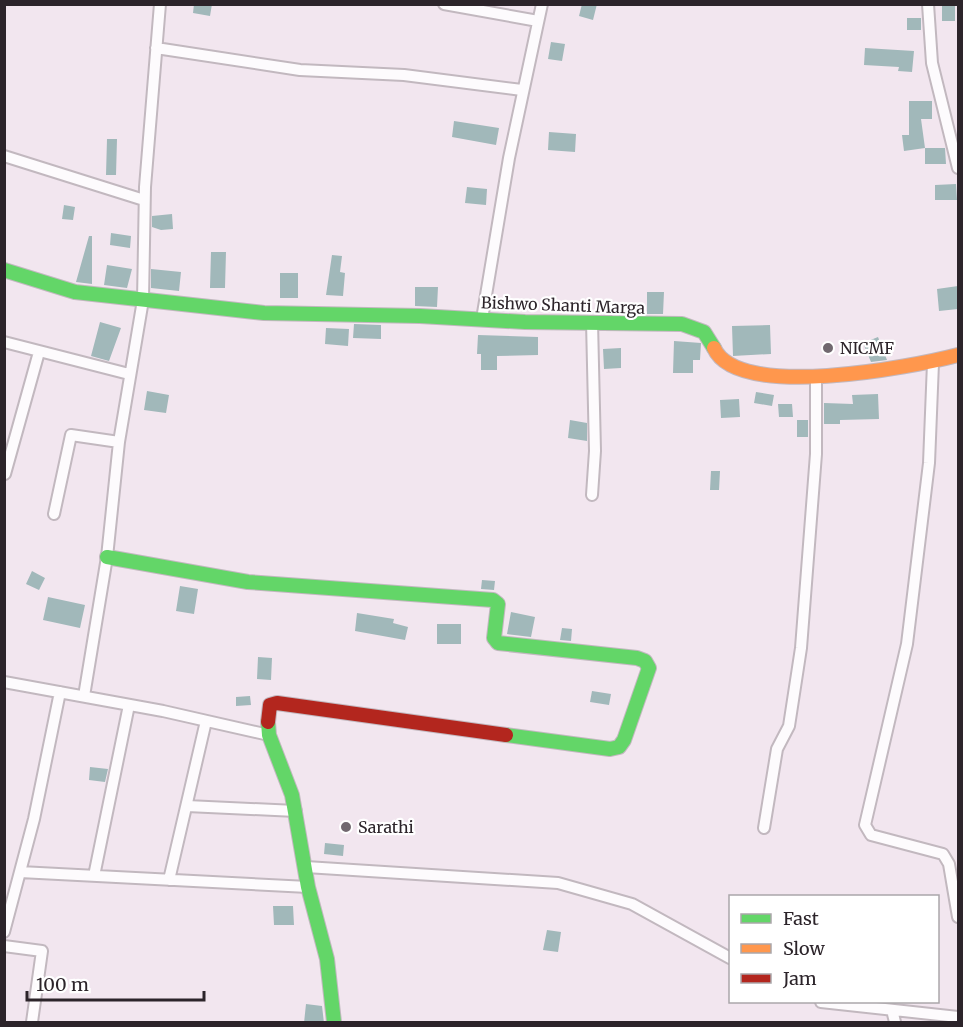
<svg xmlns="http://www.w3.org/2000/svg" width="963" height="1027" viewBox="0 0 963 1027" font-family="Merriweather,serif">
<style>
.building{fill:#a1b8ba}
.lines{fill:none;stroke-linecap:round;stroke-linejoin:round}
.street-casing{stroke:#c2b8bf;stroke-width:14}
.fast-casing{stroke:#c2b8bf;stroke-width:16}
.slow-casing{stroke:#c2b8bf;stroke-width:16}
.jam-casing{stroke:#c2b8bf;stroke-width:16}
.street{stroke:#fdfbfd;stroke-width:10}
.fast{stroke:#63d668;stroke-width:14}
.slow{stroke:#ff974d;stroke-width:14}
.jam{stroke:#b3261e;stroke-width:14}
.poi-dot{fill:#71686f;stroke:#fff;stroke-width:2}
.labels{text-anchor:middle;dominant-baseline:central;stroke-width:4.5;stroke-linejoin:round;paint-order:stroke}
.street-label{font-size:16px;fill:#2c242a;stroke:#fff}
.poi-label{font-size:16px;fill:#2c242a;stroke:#fff;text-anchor:start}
</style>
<rect width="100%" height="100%" fill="#f2e6ef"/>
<path class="building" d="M194,4H212L210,16L193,13Z
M582,4H597L593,20L579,16Z
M942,4H955V21H942Z
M907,18H921V30H907Z
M551,42L565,44L562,61L548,59Z
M865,48L914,51L912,72L898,71L899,67L864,65Z
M909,101H932V119H921L925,148L904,151L902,135H909Z
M454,121L499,128L496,145L452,137Z
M549,132L576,134L575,152L548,150Z
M107,139H117L116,175H106Z
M925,148H945L946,164H925Z
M956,184L957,200H935V185Z
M467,187L487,189L486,205L465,203Z
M64,205L75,207L73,220L62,219Z
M172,214L173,229L161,230L152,227V216Z
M111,233L131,236L130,248L110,245Z
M89,236H92V284L76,282Z
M211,252H226L225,288H210Z
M332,255L342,256L340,272L345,273L343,296L326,295Z
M107,265L132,269L127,288L104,285Z
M151,269L181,272L179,291L151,288Z
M280,273H298V298H280Z
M958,286V309L939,311L937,289Z
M415,287H438L437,307L415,306Z
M647,292H664L663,314H647Z
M100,322L121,328L109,361L91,356Z
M354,324L381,325V339L353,338Z
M770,325L771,354L733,356L732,326Z
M326,328L349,329L348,346L325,344Z
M478,335L538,337V355L497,356V370H481V354H477Z
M878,337L887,360L871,362L863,343Z
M674,341L701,343L700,360H693V373H673Z
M621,348V368L604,369L603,349Z
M147,391L169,395L166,413L144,410Z
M756,392L774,395L772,406L754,403Z
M878,394L879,419L840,420V424H824V403L853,404L852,395Z
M739,399L740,417L721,418L720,400Z
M778,404H792L793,417H779Z
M570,420L587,423V441L568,438Z
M797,420H808V437H797Z
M711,471H720L719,490H710Z
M32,571L45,578L39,590L26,584Z
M482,580L495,581L494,590L481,589Z
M180,586L198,589L194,614L176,611Z
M48,597L85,605L80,628L43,620Z
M511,612L535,617L531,637L507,634Z
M357,613L394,619L393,623L408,627L405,640L355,631Z
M437,624H461V644H437Z
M562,628L572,629L571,641L560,640Z
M258,657L272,658L271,680L257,679Z
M592,691L611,694L609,705L590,702Z
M250,696L251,705L236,706V697Z
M90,767L108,769L105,782L89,780Z
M325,843L344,845L343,856L324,854Z
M273,906H293L294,925H274Z
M547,930L561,932L558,952L543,950Z
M306,1004L322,1006L324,1023H304Z"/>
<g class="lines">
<g class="street-casing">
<path id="street" d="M444,4L538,21
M928,4L932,63L958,168
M156,48L300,70L404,75L522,90
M4,156L144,200
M482,319L509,158L542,4
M592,322L595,451L592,495
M4,342L129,374
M933,363L929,463L907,644L865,825L871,835L943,854L949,864L958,917
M5,474L39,352
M54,514L71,435L119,442
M4,682L163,711L269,735
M84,696L107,557L119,442L143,300L145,187L160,4
M187,806L296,811
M764,828L777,749L789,726L801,648L816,454V377
M306,867L558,883L632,904L730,958
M20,872L308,887
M94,876L129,705
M169,880L206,721
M4,932L34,819L60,692
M4,946L42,951L32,1022
M821,1002L958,1017
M892,1010L895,1022"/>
</g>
<g class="fast-casing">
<path id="fast" d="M4,270L75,292L264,313L420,316L525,322L682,324L704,332L714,348
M107,557L248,582L493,600L498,604L494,638L498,643L637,658L645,661L649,668L624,740L619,747L610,749L506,735
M268,722L269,735L292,795L308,887L327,959L334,1022"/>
</g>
<g class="slow-casing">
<path id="slow" d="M714,348C737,401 912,367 958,355"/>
</g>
<g class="jam-casing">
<path id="jam" d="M268,722L270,705L277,703L506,735"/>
</g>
<use href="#street" class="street"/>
<use href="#fast" class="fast"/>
<use href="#slow" class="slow"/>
<use href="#jam" class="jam"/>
</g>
<g class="poi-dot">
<circle cx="828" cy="348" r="6"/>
<circle cx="346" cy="827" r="6"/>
</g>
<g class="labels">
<g class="street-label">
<text transform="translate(563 305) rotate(2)">Bishwo Shanti Marga</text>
</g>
<g class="poi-label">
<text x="840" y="348">NICMF</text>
<text x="358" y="827">Sarathi</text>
</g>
</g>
<rect width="963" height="1027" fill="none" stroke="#2c242a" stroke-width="12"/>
<rect x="729" y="895" width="210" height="108" fill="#ffffff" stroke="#aba7aa" stroke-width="1.5"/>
<rect x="741" y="914" width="30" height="9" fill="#63d668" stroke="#aba7aa" stroke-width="1.5"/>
<text x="783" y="925" font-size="18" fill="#2c242a">Fast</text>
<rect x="741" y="944" width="30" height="9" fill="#ff974d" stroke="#aba7aa" stroke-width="1.5"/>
<text x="783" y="955" font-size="18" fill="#2c242a">Slow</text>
<rect x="741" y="974" width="30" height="9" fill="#b3261e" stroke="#aba7aa" stroke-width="1.5"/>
<text x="783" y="985" font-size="18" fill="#2c242a">Jam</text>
<path d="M27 991v9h177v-9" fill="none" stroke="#2c242a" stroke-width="3"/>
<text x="36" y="991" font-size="18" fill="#2c242a" stroke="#ffffff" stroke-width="4.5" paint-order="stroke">100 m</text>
</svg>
